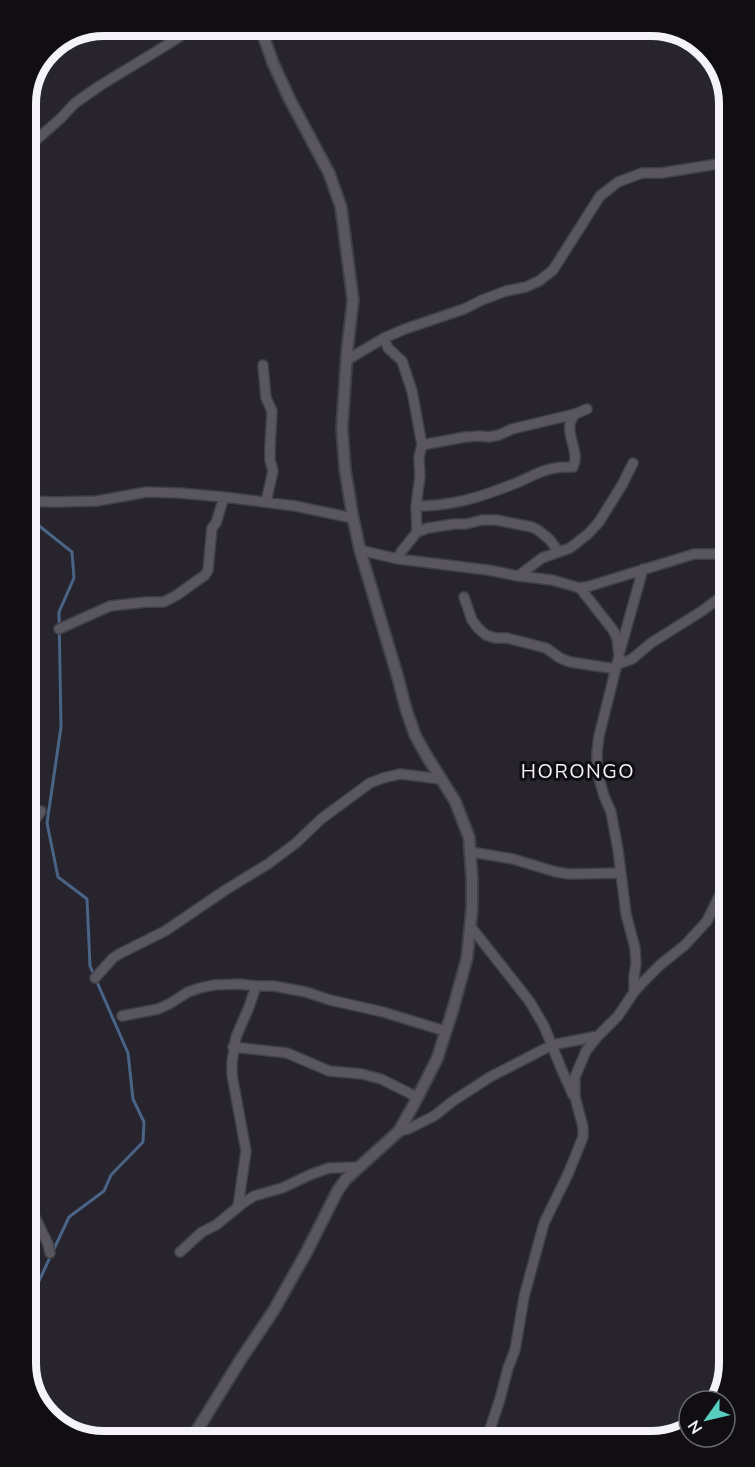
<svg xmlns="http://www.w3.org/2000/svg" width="755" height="1467" viewBox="0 0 755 1467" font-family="'Nunito Sans',sans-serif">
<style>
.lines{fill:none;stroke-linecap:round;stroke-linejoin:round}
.stream{stroke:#496487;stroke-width:3}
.minor-casing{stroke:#424047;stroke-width:12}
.tertiary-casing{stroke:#424047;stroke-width:14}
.minor{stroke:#5a5660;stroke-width:9}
.tertiary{stroke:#5a5660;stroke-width:10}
.labels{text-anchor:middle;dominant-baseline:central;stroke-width:6;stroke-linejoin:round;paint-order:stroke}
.quarter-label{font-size:20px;letter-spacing:1.5px;fill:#f5f3f9;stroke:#100e12}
.rim{fill:none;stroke:#f5f3f9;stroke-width:8}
</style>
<rect width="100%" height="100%" fill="#27242d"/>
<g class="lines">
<path class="stream" d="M27,482L38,525L72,552L74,578L59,612L61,727L47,823L58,877L87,899L90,966L128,1053L133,1099L144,1122L143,1142L111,1175L104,1191L69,1217L31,1298"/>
<g class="minor-casing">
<path id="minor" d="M26,149L61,118L75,103L101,85L165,46L196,26
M384,338L388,348L402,361L412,391L422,445L419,457L420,476L416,506L417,532L401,552L398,559
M347,360L384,338L405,329L464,309L482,300L506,291L526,287L539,281L553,270L600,196L618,182L642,173H661L724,163
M263,365L266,398L272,411L270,447V460L273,471L266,502
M422,445L465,437L480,436L489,437L499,435L512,429L575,414
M27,501L55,502L97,501L147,492L179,493L224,497L295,506L353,518
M416,506C452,506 478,498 511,485C526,480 539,470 555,468C561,467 567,467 573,467C580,452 567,438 570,423C571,420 573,417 575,414L587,409
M417,532L428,528L454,524H466L482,520H496L532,527L538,530L549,539L559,552
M360,550L398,559L488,570L518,576L552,580L580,588L590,586L694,554H719L726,556
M518,576L542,558L570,548L588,534L599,522L622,485L633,463
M580,588L613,630L617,638L619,656L599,736L597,752V771L604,796L611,812L618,850L626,914L635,948L636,964L634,976V992
M464,597L472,620L478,628L486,635L495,638H507L546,648L560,658L570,662L616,669
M59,629L110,606L147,602H164L177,595L205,575L208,570L212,528L216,523L224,497
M620,651L643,569
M616,665L632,659L651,643L702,611L726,593
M29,825L33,823L41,811
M471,852L513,859L556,872L570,874L621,873
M471,927L530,1002L544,1026L561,1068L573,1095
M95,978L113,958L121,953L165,931L227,889L268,864L296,843L321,819L370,783L383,778L400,774L441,779
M122,1016L158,1009L171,1003L188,992L200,988L214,985L240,984L256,986H274L306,992L330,1000L383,1012L445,1031
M233,1047L287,1053L329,1071L362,1074L381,1079L417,1097
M30,1057L32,1065L30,1079
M399,1131L408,1129L434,1116L453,1101L490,1077L552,1045L598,1036L618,1016L634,992L643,982L660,965L685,945L707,921L727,880
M238,1207L246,1151L232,1075V1062L236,1037L249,1007L256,986
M31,1209L48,1244L50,1253
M180,1252L202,1232L216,1225L243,1203L254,1196L282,1188L312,1174L329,1168L360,1167
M487,1438L500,1399L508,1368L515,1350L524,1297L544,1223L568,1174L583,1137V1127L575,1097V1077L586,1051L598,1036"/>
</g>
<g class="tertiary-casing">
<path id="tertiary" d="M191,1440L241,1359L274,1310L306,1253L338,1190L346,1179L399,1131L413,1106L437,1059L453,1009L467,958L472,908V879L469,837L455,801L426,755L415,735L406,709L398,678L360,550L353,518L345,469L342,428L347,352L353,300L341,207L329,173L290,100L273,63L260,26"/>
</g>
<use href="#minor" class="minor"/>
<use href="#tertiary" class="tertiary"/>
</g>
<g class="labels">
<g class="quarter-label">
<text x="578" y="771">HORONGO</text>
</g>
</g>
<path d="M0 0H755V1467H0ZM104 36H651A68 68 0 0 1 719 104V1363A68 68 0 0 1 651 1431H104A68 68 0 0 1 36 1363V104A68 68 0 0 1 104 36Z" fill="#100e12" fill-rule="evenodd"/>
<path class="rim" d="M104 36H651A68 68 0 0 1 719 104V1363A68 68 0 0 1 651 1431H104A68 68 0 0 1 36 1363V104A68 68 0 0 1 104 36Z"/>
<g transform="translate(707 1419) rotate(236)"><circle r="28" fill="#100e12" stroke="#6c6a6e" stroke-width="1.5"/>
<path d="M0-4.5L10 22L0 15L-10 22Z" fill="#58cec0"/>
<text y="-9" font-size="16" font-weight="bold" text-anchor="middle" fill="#f5f3f9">N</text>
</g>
</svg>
